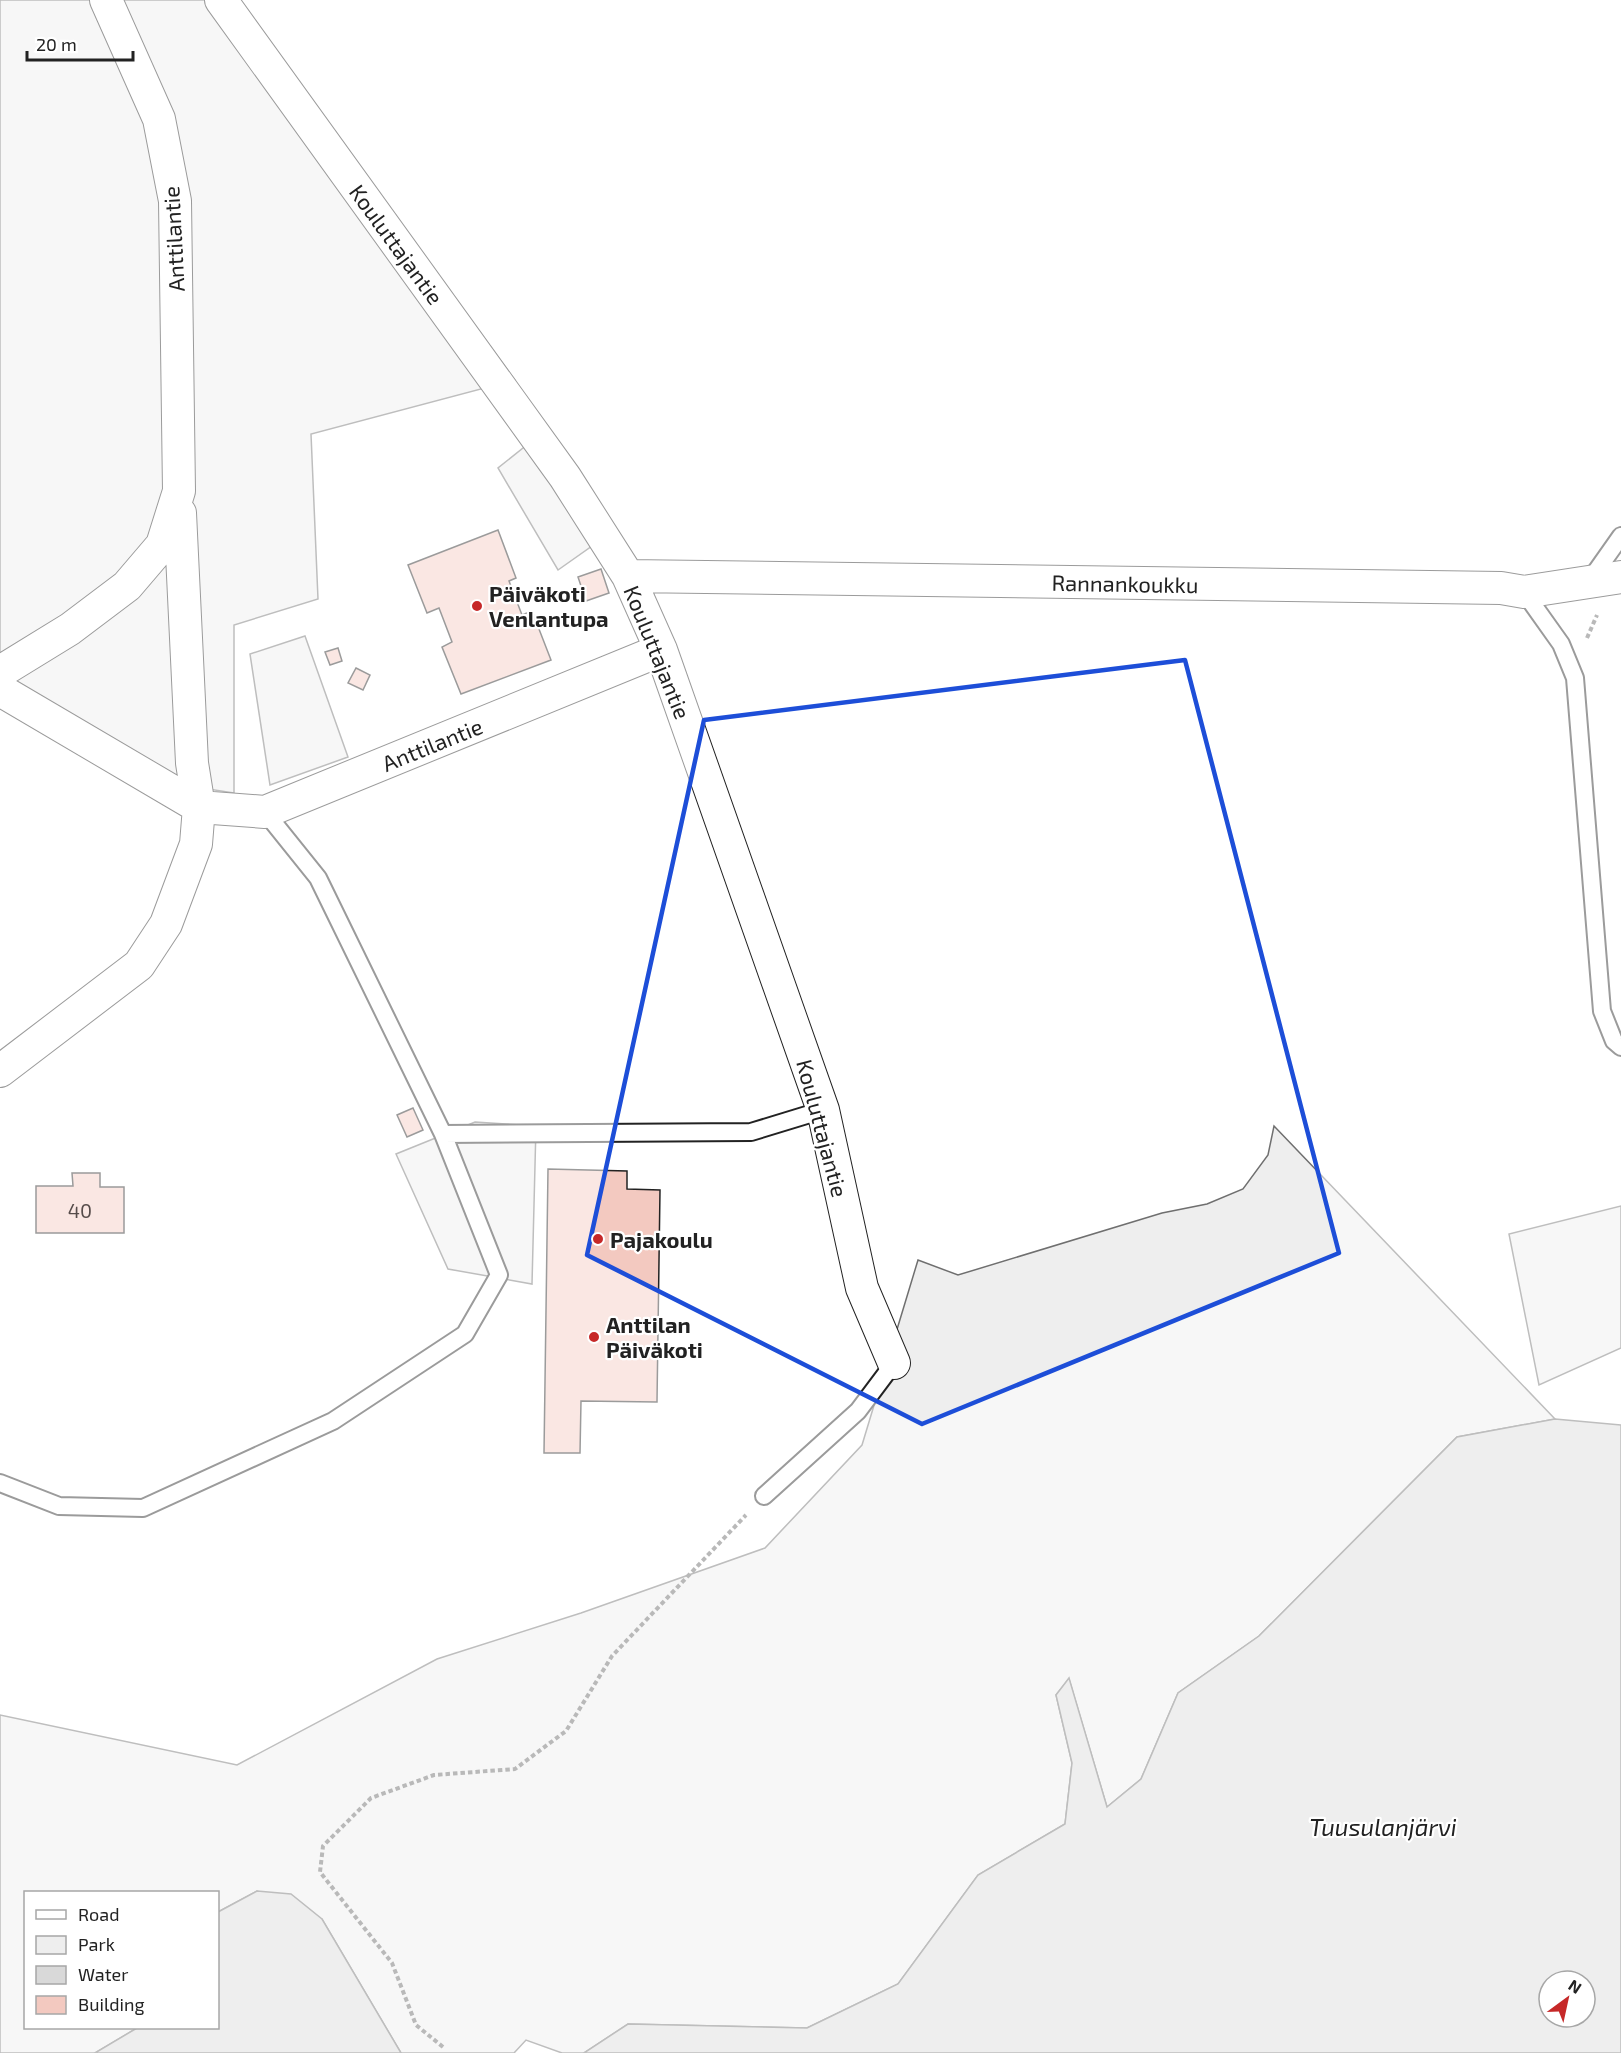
<svg xmlns="http://www.w3.org/2000/svg" width="1621" height="2053" viewBox="0 0 1621 2053" font-family="'Exo 2',sans-serif">
<style>
.green{fill:#eee;stroke:#6f6f6f;stroke-width:1.5}
.parking{fill:#ededed;stroke:#6f6f6f;stroke-width:1.5}
.water{fill:#d9d9d9;stroke:#6f6f6f;stroke-width:1.5;fill-rule:evenodd}
.building{fill:#f3c9c0;stroke:#222;stroke-width:1.5}
.lines{fill:none;stroke-linecap:round;stroke-linejoin:round}
.service-casing{stroke:#222;stroke-width:20}
.minor-casing{stroke:#222;stroke-width:34}
.path{stroke:#646464;stroke-width:4;stroke-dasharray:4.5 3;stroke-linecap:butt}
.service{stroke:#fff;stroke-width:16}
.minor{stroke:#fff;stroke-width:32}
.marked{fill:none;stroke:#1d4ed8;stroke-width:4.5;stroke-linejoin:round}
.poi-dot{fill:#c62828;stroke:#fff;stroke-width:2}
.labels{text-anchor:middle;dominant-baseline:central;stroke-width:4.5;stroke-linejoin:round;paint-order:stroke}
.number-label{font-size:20px;fill:#564c4a}
.street-label{font-size:22px;fill:#222;stroke:#fff}
.poi-label{font-size:22px;font-weight:bold;fill:#222;stroke:#fff;text-anchor:start}
.water-label{font-size:24px;font-style:italic;fill:#222;stroke:#fff}
</style>
<rect width="100%" height="100%" fill="#fff"/>
<path class="green" d="M0,0H236L515,380L311,434L318,599L234,625V793L182,785L0,681Z
M1274,1126L1555,1419L1457,1437L1259,1636L1178,1693L1141,1779L1107,1807L1069,1679L1056,1695L1072,1763L1065,1824L978,1875L898,1984L807,2028L628,2024L584,2053H562L526,2040L514,2053H401L322,1919L257,1891L218,1912V1892H26V2028H137L95,2053H0V1715L237,1765L437,1659L581,1613L765,1548L862,1445L918,1260L958,1275L1162,1213L1207,1204L1243,1189L1268,1155Z
M1621,1206V1348L1539,1385L1509,1234Z"/>
<path class="parking" d="M533,440L599,541L558,570L498,468Z
M305,636L348,757L270,785L250,654Z
M475,1122L536,1126L532,1284L448,1269L396,1154Z"/>
<path class="water" d="M1555,1419L1621,1425V2053H584L628,2024L807,2028L898,1984L978,1875L1065,1824L1072,1763L1056,1695L1069,1678L1107,1807L1141,1779L1178,1693L1259,1636L1457,1437ZM1549,1981H1585V2017H1549Z
M257,1891L291,1894L322,1919L401,2053H95L137,2028H218V1912Z"/>
<path class="building" d="M498,530L516,578L509,581L522,615L532,611L551,660L461,694L442,647L452,642L439,608L427,613L408,565Z
M601,569L609,593L586,601L578,577Z
M338,648L342,661L330,665L325,652Z
M356,668L370,675L363,690L348,683Z
M413,1108L423,1130L407,1137L397,1115Z
M548,1169L627,1171V1189L660,1190L657,1402L581,1401L580,1453H544Z
M72,1173H100V1187H124V1233H36V1186H73Z"/>
<g class="lines">
<g class="service-casing">
<path id="service" d="M1590,580L1621,536
M1524,592L1561,644L1575,678L1602,1011L1614,1041L1621,1047
M443,1134L751,1132L823,1110
M0,1483L59,1506L143,1508L333,1421L465,1334L499,1275L443,1134L318,878L265,812
M764,1496L858,1411L894,1363"/>
</g>
<g class="minor-casing">
<path id="minor" d="M221,0L565,477L628,576L661,650L823,1110L862,1288L894,1363
M628,576L1501,588L1524,592L1621,577
M0,672L70,629L127,586L162,545L179,491L175,201L159,119L106,0
M0,690L199,807L265,812L661,650
M0,1071L139,965L166,924L196,844L199,807L192,763L180,513"/>
</g>
<path class="path" d="M1587,638L1597,615
M443,2047L416,2025L392,1963L320,1872L323,1846L371,1798L434,1775L515,1769L566,1731L612,1656L746,1515"/>
<use href="#service" class="service"/>
<use href="#minor" class="minor"/>
</g>
<path d="M0 0H1621V2053H0ZM1185,660L1339,1253L922,1424L587,1255L704,720Z" fill="#fff" fill-opacity=".55" fill-rule="evenodd"/>
<path class="marked" d="M1185,660L1339,1253L922,1424L587,1255L704,720Z"/>
<g class="poi-dot">
<circle cx="477" cy="606" r="6"/>
<circle cx="598" cy="1239" r="6"/>
<circle cx="594" cy="1337" r="6"/>
</g>
<g class="labels">
<g class="number-label">
<text x="80" y="1210">40</text>
</g>
<g class="street-label">
<text transform="translate(173 239) rotate(-93)">Anttilantie</text>
<text transform="translate(397 244) rotate(54)">Kouluttajantie</text>
<text transform="translate(1125 583) rotate(1)">Rannankoukku</text>
<text transform="translate(658 652) rotate(68)">Kouluttajantie</text>
<text transform="translate(432 744) rotate(-22)">Anttilantie</text>
<text transform="translate(823 1128) rotate(75)">Kouluttajantie</text>
</g>
<g class="poi-label">
<text x="489" y="593">Päiväkoti<tspan x="489" dy="25">Venlantupa</tspan></text>
<text x="610" y="1239">Pajakoulu</text>
<text x="606" y="1324">Anttilan<tspan x="606" dy="25">Päiväkoti</tspan></text>
</g>
<g class="water-label">
<text x="1383" y="1826">Tuusulanjärvi</text>
</g>
</g>
<rect x="24" y="1891" width="195" height="138" fill="#ffffff" stroke="#a7a7a7" stroke-width="1.5"/>
<rect x="36" y="1910" width="30" height="9" fill="#ffffff" stroke="#a7a7a7" stroke-width="1.5"/>
<text x="78" y="1921" font-size="18" fill="#222222">Road</text>
<rect x="36" y="1936" width="30" height="18" fill="#eeeeee" stroke="#a7a7a7" stroke-width="1.5"/>
<text x="78" y="1951" font-size="18" fill="#222222">Park</text>
<rect x="36" y="1966" width="30" height="18" fill="#d9d9d9" stroke="#a7a7a7" stroke-width="1.5"/>
<text x="78" y="1981" font-size="18" fill="#222222">Water</text>
<rect x="36" y="1996" width="30" height="18" fill="#f3c9c0" stroke="#a7a7a7" stroke-width="1.5"/>
<text x="78" y="2011" font-size="18" fill="#222222">Building</text>
<g transform="translate(1567 1999) rotate(33)"><circle r="28" fill="#ffffff" stroke="#a7a7a7" stroke-width="1.5"/>
<path d="M0-4.5L10 22L0 15L-10 22Z" fill="#c62828"/>
<text y="-9" font-size="16" font-weight="bold" text-anchor="middle" fill="#222222">N</text>
</g>
<path d="M27 51v9h106v-9" fill="none" stroke="#222222" stroke-width="3"/>
<text x="36" y="51" font-size="18" fill="#222222" stroke="#ffffff" stroke-width="4.5" paint-order="stroke">20 m</text>
</svg>
